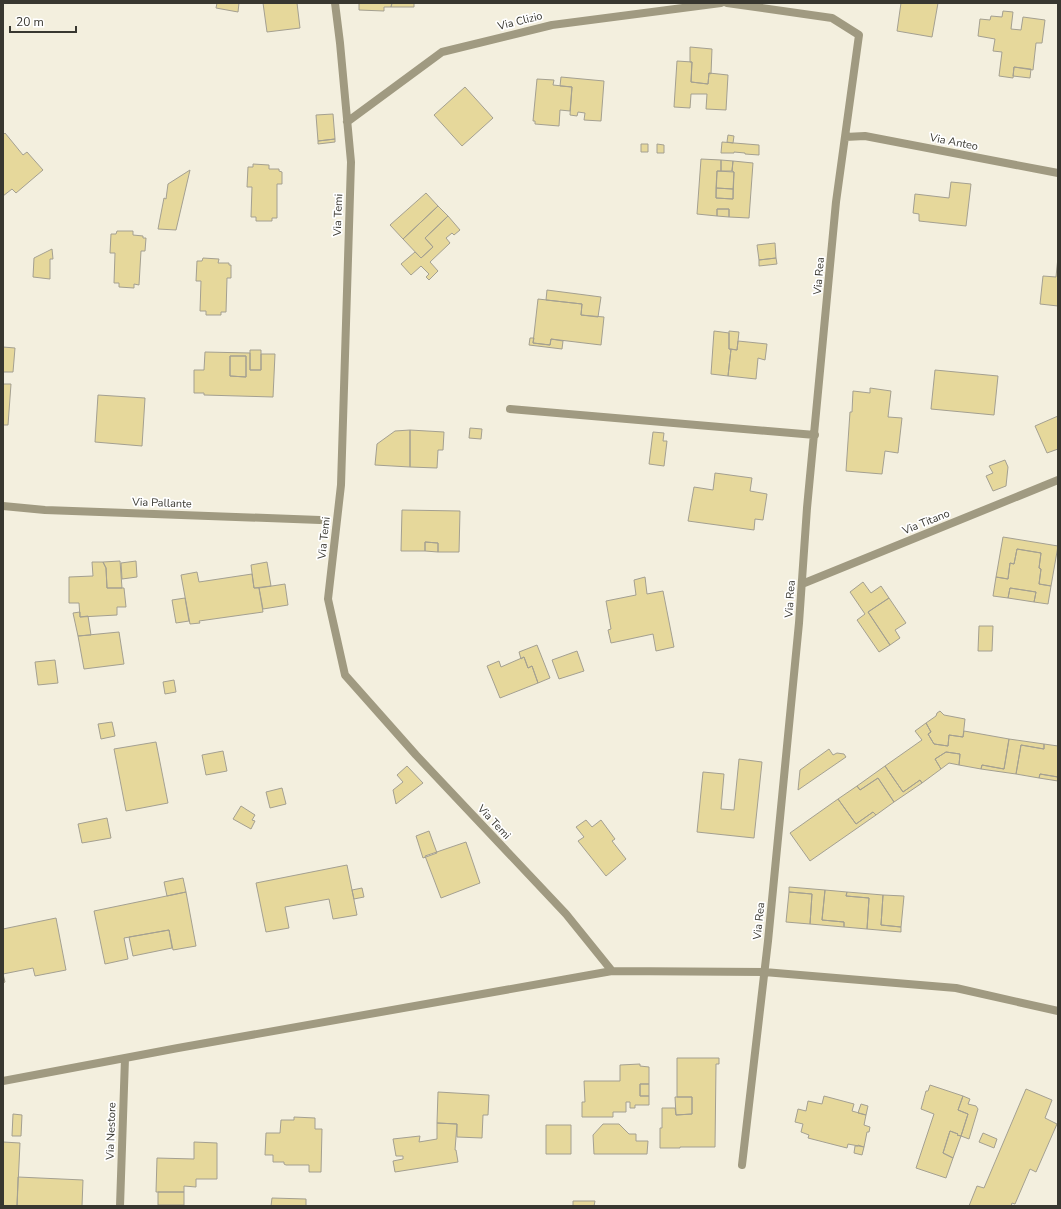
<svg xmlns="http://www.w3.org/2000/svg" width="1061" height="1209" viewBox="0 0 1061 1209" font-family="'Nunito Sans',sans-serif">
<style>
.building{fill:#e6d89b;stroke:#a4a091;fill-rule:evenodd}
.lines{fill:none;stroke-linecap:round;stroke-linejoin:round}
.minor{stroke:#a09a81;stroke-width:8}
.labels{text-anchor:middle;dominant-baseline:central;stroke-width:3.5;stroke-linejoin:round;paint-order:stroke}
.street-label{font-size:11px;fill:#383730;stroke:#fff}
</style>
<rect width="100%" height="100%" fill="#f3efde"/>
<path class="building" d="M217,3H239L238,12L216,8Z
M258,3H297L300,28L267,32L263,3Z
M359,3H392L391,7H384V11L359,10Z
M392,3H414V7H391Z
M901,3H938L932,37L897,31Z
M1003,11L1013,12L1011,29L1021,30L1023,17L1045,20L1042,43H1036L1033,70L1014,67L1013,78L999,76L1002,52L993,51L995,39L978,36L980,19L990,20L991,16L1002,17Z
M690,47L712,49L711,74L709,73L708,84L691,82L692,62H690Z
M677,61L692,62L691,82L708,84L709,73L728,75L726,110L706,109L707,94H691L690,108L674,107Z
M1014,67L1031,69L1030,78L1013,76Z
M561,77L604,81L601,121L584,120L585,113L578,112L577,116L570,115L572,87L560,86Z
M537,79L554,80L553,85L572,87L570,111L560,110L559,126L535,124V121H533Z
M465,87L493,118L462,146L434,115Z
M333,114L335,139L318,141L316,115Z
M5,133L23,155L27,152L43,170L16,193L12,189L3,196V135Z
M728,135L734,136L733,143L727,142Z
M335,139V142L318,144V141Z
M722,142L759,145V155L745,154V153L734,152V153H721Z
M641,144H648V152H641Z
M657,144L664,145V153H657Z
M701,159L721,160V171H717L716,198L733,199L734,172L732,171L733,161L753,163L749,218L729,217V209H717V216L697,214Z
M721,160L733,161L732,171H721Z
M253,164L269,165V169H279V171L282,172V184H277V218H272V221H256V217H251L252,187H247L248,167H253Z
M190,170L176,230L158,229L164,198L166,199L168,184Z
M717,171L734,172L733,189L716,188Z
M951,182L971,184L966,226L919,221V214L913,213L915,194L949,198Z
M716,188L733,189V199L716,198Z
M426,193L438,206L403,239L390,225Z
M438,206L448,216L425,238L433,247L421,258L403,239Z
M717,209H729V217L717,216Z
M448,216L460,230L454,235L452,233L446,238L450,243L430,262L438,271L429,280L426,277L429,274L421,266L411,275L401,264L415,252L421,258L433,247L425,238Z
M117,231H133V235L143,236V238H146L145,251H141L139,285L134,284V288L119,287V283H114L115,253H110L111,234H116Z
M775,243L776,258L759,260L757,245Z
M52,249L53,259H50V279L33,277L34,258Z
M1058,257V306L1040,304L1043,276L1056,277Z
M203,258L219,259L218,263H229V265H231V278H227L226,312H221V315H206V311H200L201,281H196L197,261H202Z
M776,258L777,264L759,266V260Z
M547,290L601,297L598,317L581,315L582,304L546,300Z
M538,299L582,304L581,315L604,317L601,345L551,339L550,345L533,343Z
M714,331L729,333V349H731L728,376L711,374Z
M729,331L739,332L737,350L729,349Z
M530,338H534L533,343L550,345L551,339L563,341L562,349L529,345Z
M738,341L767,344L765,360L758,358L756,379L728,376L731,349L737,350Z
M3,347L15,348L13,372H3Z
M250,350H261V370H250Z
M205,352L250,353V370H261V354H275L273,397L204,395V393H194V370H204ZM230,356H246V377L230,376Z
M230,356H246V377L230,376Z
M935,370L998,376L994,415L931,409Z
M3,384H11L8,425H3Z
M870,388L891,391L888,417L902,418L898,453L885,451L882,474L846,471L850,412H852L853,391L870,393Z
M98,395L145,398L142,446L95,442Z
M1058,416V449L1047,453L1035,426Z
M470,428L482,429L481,439L469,438Z
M410,430V467L375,465L377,444L395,431Z
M410,430L444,432L443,450H438L437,468L410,467Z
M653,432L664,433L663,441H667L664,466L649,464Z
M1005,460L1008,467L1006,486L993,491L986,476L993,473L989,466Z
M715,473L752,478L750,491L767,494L763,520L755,519L754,530L688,521L694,487L713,490Z
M402,510L460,511L459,552H438V543L425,542V551H401Z
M1003,537L1058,546L1051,586L1039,584L1041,569L1039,568L1041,553L1017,549L1014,564L1010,563L1008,579L996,577Z
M425,542L438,543V552L425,551Z
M1017,549L1041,553L1039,568L1041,569L1039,584L1051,586L1048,604L1034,602L1036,592L1010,588L1008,598L993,596L996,577L1008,579L1010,563L1014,564Z
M120,561L122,588H107L106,568L103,562Z
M136,561L137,577L122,579L121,563Z
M92,562H103L106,568L107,588H124L126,607H117V615L80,617L79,603H69V577L93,576Z
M267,562L271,586L254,588L251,565Z
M197,572L199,582L252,574L254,588H259L263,612L199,621L200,623L190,624L181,575Z
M645,577L647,594L663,591L674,647L656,651L653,634L611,643L608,630L611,629L606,601L636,595L634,580Z
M863,582L871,593L881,586L889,598L868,612L890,645L879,652L857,620L865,614L850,592Z
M285,584L288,605L263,609L259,588Z
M1010,588L1036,592L1034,602L1008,598Z
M185,598L189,621L176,623L172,600Z
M889,598L906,623L895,630L900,638L890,645L868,612Z
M80,612V617L88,616L91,635L78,636L73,613Z
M979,626H993L992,651H978Z
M119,632L124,664L84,669L78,636Z
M537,645L550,678L538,683L532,666L528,668L524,657L521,659L519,652Z
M577,651L584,671L559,679L552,660Z
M524,657L528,668L532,666L538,683L500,698L487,666L499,661L501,667Z
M55,660L58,683L38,685L35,662Z
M174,680L176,692L165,694L163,682Z
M940,711L944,715L965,719L963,737L949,735L948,746L934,744L928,734L931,732L926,723L936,716L937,713Z
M112,722L115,736L101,739L98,724Z
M926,723L931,732L928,734L934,744L948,746L949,735L963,737L964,731L1009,739L1004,769L982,765L981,769L959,765L960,754L946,752L935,759L941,769L922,783L920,780L903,792L885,766L922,740L915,731Z
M1009,739L1044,744V749L1021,745L1016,774L981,769L982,765L1004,769Z
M156,742L168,803L126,811L114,749Z
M1044,744L1058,746V777L1040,774L1039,778L1016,774L1021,745L1044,749Z
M829,749L833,755L837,753L844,754L846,757L798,790L800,770Z
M223,751L227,771L206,775L202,755Z
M946,752L960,754L959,765L949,763L941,769L935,759Z
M739,759L762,762L754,838L697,832L703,772L724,774L721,809L734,810Z
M407,766L423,783L396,804L393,790L403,782L397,775Z
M885,766L903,792L920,780L922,783L894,802L878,778L860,790L857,786Z
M1040,774L1058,777V781L1039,778Z
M878,778L894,802L876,815L873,812L856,824L838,799L857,786L860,790Z
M282,788L286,804L270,808L266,792Z
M838,799L856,824L873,812L876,815L810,861L790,833Z
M241,806L255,815L252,820L255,821L251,829L233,819Z
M107,818L111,838L82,843L78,824Z
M586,820L592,827L601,820L615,839L612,841L626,859L606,876L578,841L584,837L576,827Z
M429,831L437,853L423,858L416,836Z
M466,842L480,883L441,898L425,856Z
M347,865L357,915L333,919L329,899L285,907L289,928L266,932L256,883Z
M183,878L186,892L167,896L164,882Z
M789,887L825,890L822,920L844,922V927L810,924L812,894L789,892Z
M362,888L364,897L354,899L352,890Z
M825,890L847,892L846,896L869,898L867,929L844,927V922L822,920Z
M186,892L196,946L173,950L169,930L124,938L128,959L105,964L94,911Z
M789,892L812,894L810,924L786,922Z
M847,892L883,895L881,925L901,927V932L867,929L869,898L846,896Z
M883,895L904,896L901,927L881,925Z
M56,918L66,970L35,976L33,968L3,974L5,982L3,983V929Z
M169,930L172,948L133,956L129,937Z
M677,1058H719V1064H716L715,1147H680V1148H660V1128H662V1108H675L676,1115L692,1114V1097H677Z
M640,1064V1066L649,1067V1084H640V1096H649V1105H635V1108H630V1102H626V1112H613V1117H582V1102H585L584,1081H620V1065Z
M640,1084H649V1096H640Z
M930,1085L963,1096L958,1110L968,1114L961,1136L957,1135L958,1134L950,1131L943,1153L953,1158L946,1178L916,1168L934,1114L921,1109L926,1091H928Z
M1026,1089L1052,1100L1045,1118L1057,1124L1036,1172L1030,1169L1015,1204L1012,1203L1011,1206H969L977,1186L984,1188Z
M438,1092L489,1095L488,1115H483L482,1138L457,1137V1124L437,1123Z
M824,1096L854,1104L852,1111L866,1115L864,1125L870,1127L869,1132H867L864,1147L848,1144L847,1148L808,1138L809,1135L801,1132L803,1124L795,1122L798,1109L806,1111L808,1101L822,1104Z
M963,1096L970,1099L968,1104L976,1106L978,1109L969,1139L961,1136L968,1114L958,1110Z
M675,1097H692V1114L676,1115Z
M861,1104L868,1106L866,1115L858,1113Z
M13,1114L22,1115L21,1136H12Z
M294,1117L315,1118V1129H322L321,1172H309V1165H286L284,1164V1162H273V1155H265L266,1133H280L281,1120H294Z
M437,1123L457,1124L455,1150H456L458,1162L395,1172L393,1161L403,1159V1156H396L393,1139L420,1136L419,1142L437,1139Z
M603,1124H619L629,1134H636V1141H648L647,1154H594L593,1135Z
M546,1125H571V1154H546Z
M950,1131L958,1134L957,1135L961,1136L953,1158L943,1153Z
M983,1133L997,1139L994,1148L979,1142Z
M3,1142L20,1143L17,1206H3Z
M194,1142L217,1143V1179H196V1187L184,1186V1192H156L157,1158L194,1159Z
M858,1145L864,1147L862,1155L854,1153L855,1146H858Z
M18,1177L83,1180L82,1206H17Z
M158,1192H184V1205H158Z
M272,1198L306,1199V1206H271Z
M573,1201H595L594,1206H573Z"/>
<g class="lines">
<path class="minor" d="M335,3L340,43L351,162L341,485L328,599L345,675L416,755L566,914L612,971
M727,3L832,18L859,35L836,202L807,508L799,623L768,941L742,1165
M347,122L442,52L552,25L721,3
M845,137L865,136L1058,173
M510,409L815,435
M3,506L45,510L320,520
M802,584L1058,480
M3,1081L178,1048L612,971L764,972L956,988L1058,1011
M120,1206L125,1058"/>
</g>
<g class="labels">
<g class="street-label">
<text transform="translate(520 21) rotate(-14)">Via Clizio</text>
<text transform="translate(954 142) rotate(11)">Via Anteo</text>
<text transform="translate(338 215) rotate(-88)">Via Temi</text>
<text transform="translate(819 276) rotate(-85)">Via Rea</text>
<text transform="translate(162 503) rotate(2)">Via Pallante</text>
<text transform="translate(926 522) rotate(-22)">Via Titano</text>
<text transform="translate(324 538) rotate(-84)">Via Temi</text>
<text transform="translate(790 599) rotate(-86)">Via Rea</text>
<text transform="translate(494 822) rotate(47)">Via Temi</text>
<text transform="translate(759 921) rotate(-84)">Via Rea</text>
<text transform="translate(111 1131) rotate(-88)">Via Nestore</text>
</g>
</g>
<rect width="1061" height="1209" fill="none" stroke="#383730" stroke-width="8"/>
<path d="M10 26v6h66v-6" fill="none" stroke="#383730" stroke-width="2"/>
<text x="16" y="26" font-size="12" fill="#383730" stroke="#ffffff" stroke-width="3" paint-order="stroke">20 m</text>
</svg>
